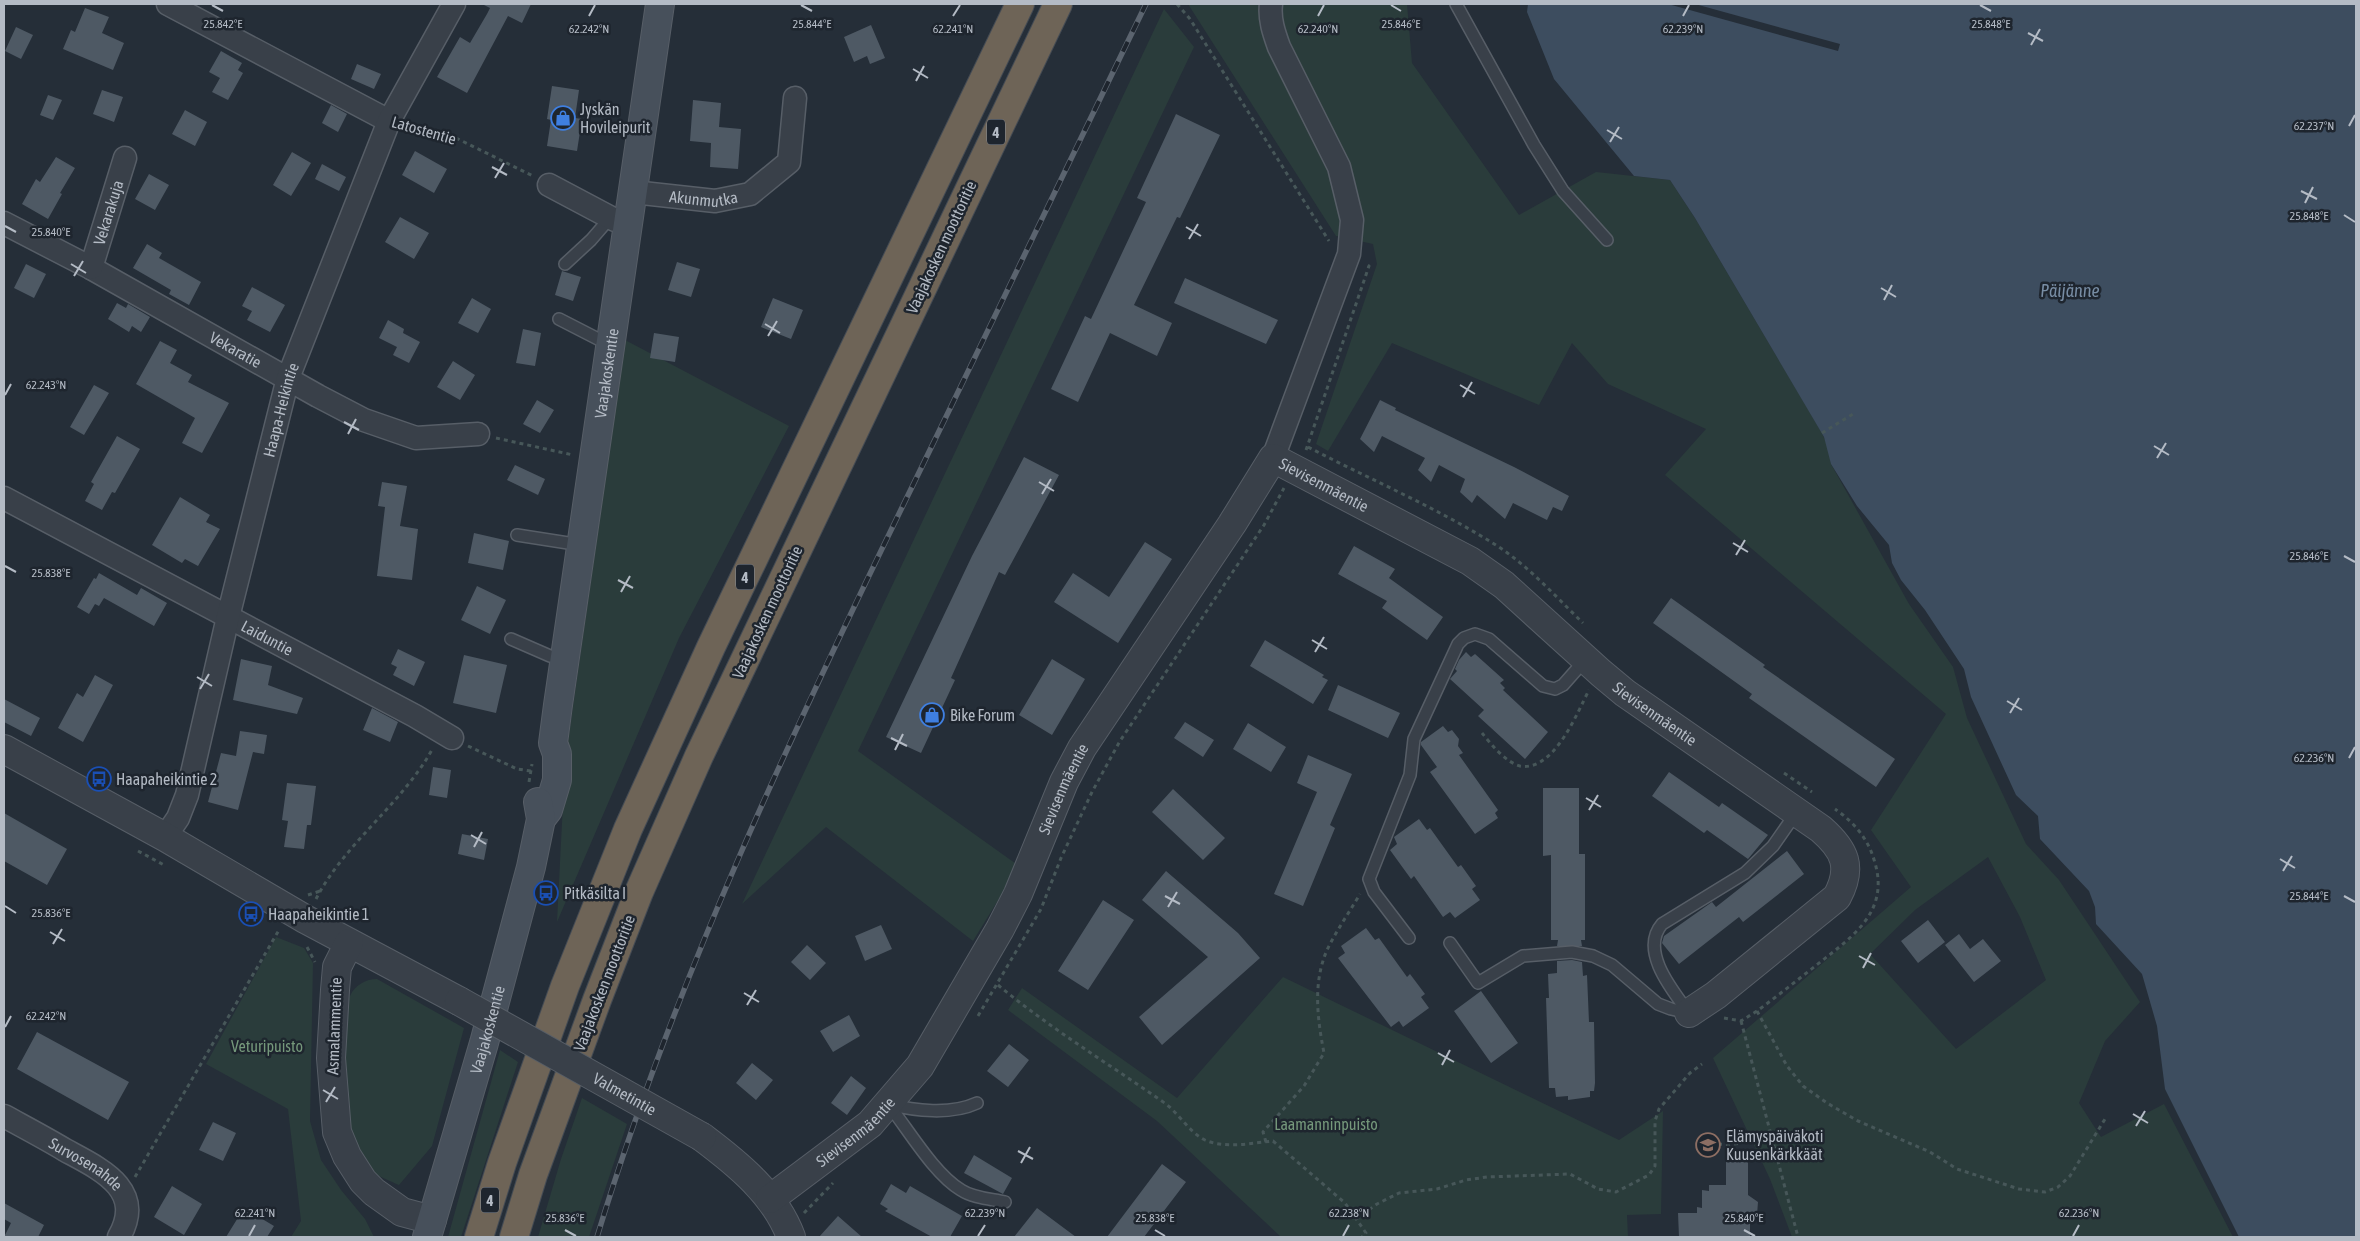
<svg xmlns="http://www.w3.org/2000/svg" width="2360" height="1241" viewBox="0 0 2360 1241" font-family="'Asap Condensed',sans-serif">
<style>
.green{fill:#2a3c3b;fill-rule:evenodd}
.water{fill:#3d4d5f}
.pier{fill:#252e38}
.building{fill:#4e5964}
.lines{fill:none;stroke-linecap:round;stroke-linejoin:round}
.service-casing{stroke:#575e67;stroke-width:14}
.minor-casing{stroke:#575e67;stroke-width:25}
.tertiary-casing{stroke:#575e67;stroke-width:30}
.secondary-casing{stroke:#575e67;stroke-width:30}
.motorway-casing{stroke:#444b54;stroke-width:30}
.path{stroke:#475759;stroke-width:3;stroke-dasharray:4 4;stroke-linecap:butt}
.service{stroke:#394049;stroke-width:11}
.minor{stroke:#394049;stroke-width:22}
.tertiary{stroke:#394049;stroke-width:28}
.secondary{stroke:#47505b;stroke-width:28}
.motorway{stroke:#6e6457;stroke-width:28}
.rail-casing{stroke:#5b646f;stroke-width:5.5}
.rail{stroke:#1e252e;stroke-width:4;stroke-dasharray:11;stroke-linecap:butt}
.tertiary-bridge-casing{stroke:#575e67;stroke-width:30;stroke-linecap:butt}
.tertiary-bridge{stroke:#394049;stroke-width:28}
.ticks{fill:none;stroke:#b4bbc5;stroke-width:2}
.labels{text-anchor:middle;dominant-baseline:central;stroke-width:5;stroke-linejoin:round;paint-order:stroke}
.shield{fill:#1e252e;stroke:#878e98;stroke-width:1}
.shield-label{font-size:15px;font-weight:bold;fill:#b4bbc5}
.poi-label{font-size:16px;fill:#b4bbc5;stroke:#1e252e;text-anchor:start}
.street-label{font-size:16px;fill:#b4bbc5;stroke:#1e252e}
.park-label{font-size:16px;fill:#75987b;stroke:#1e252e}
.water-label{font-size:18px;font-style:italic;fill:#788da4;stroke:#1e252e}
.ticks-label{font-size:12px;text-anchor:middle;fill:#b4bbc5;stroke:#1e252e;stroke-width:5;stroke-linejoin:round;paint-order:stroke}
</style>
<rect width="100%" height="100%" fill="#252e38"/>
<path class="green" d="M1188,4H1407L1412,63L1519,215L1596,172L1670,180L1695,218L1822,433L1829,449L1831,464L1909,604L1953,667L1967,718L2026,844L2059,880L2140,1002L2105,1041L2079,1103L2101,1137L2164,1104L2233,1237H1792L1770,1179L1713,1058L1911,887L1871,830L1946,714L1665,475L1706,429L1608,384L1572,343L1539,405L1392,343L1328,451L1316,444L1377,264L1373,244L1336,236ZM1988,857L2020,917L2046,980L1956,1049L1870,954L1915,910Z
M1164,9L1194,47L858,751L1019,866L973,941L826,827L742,904Z
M625,340L789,426L679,638L557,922L565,763Z
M276,937L304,948L313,963L310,1121L321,1160L341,1190L365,1219L374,1237H291L301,1221L288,1109L206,1064Z
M1283,977L1619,1140L1663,1111L1661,1214L1627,1215L1628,1237H1281L1157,1121L1008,1010L1022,988L1177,1098Z
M377,979L464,1028L432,1146L399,1185C383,1178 365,1171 356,1155C343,1130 339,1022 350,996C355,985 366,979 377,979Z
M500,1050L518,1062L461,1237H448Z
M582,1098L627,1124L589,1237H538L561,1159Z"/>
<path class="water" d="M1528,4H2356V1237H2239L2165,1089L2157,1026L2142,974L2096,924L2095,907L2089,891L2040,839L2038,816L2016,795L1971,697L1964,669L1925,610L1901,580L1892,563L1889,545L1857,506L1831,464L1824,437L1695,218L1670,180L1634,176L1554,79L1527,12Z"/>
<path class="pier" d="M1668,4H1695L1840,44L1838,51Z"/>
<path class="building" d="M482,4H531L522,23L508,16L467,93L437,77L460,37L470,43L487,14L490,8Z
M85,8L109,17L102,33L124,43L113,70L63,49L71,30L75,32Z
M871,25L885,58L870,64L867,56L854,62L844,37Z
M16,27L33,35L21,59L5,51Z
M221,51L242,63L238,70L243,73L228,100L212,92L220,78L209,72Z
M357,64L381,74L374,89L351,79Z
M552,86L579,90L575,118L582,119L577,151L547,146L551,120L547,119Z
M102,90L123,97L114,122L93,114Z
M48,95L62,100L53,120L40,115Z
M693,100L721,103L719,127L741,129L738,169L710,167L711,143L690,141Z
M331,105L347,114L338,132L322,123Z
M185,110L207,122L195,146L172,134Z
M1176,114L1220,135L1180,218L1177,217L1134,305L1172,323L1157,356L1110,333L1078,402L1051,389L1085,316L1091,319L1146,202L1137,198Z
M415,151L447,169L434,193L402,175Z
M292,152L311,163L291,196L273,185Z
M56,157L75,168L60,193L62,194L48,219L22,204L36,179L40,182Z
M322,164L346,177L339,191L315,179Z
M149,174L169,185L155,210L135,199Z
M400,217L429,233L414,259L385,242Z
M147,244L162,253L159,258L201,282L189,305L169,294L171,290L133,268Z
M677,262L700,269L691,297L668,290Z
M26,264L46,274L34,298L14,288Z
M562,271L581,277L573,301L555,295Z
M1185,278L1278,320L1266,344L1174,303Z
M252,287L285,305L270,332L247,320L252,311L242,306Z
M472,298L491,309L478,333L458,323Z
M773,298L803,310L791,339L761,327Z
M117,303L126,308L128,304L150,317L141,332L132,326L129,332L108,319Z
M388,320L404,329L403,333L420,342L409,363L393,355L397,347L379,338Z
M523,329L541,333L535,366L516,363Z
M654,333L679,337L675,362L650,358Z
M160,341L177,350L170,363L192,375L188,382L229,403L202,453L182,443L195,418L136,384Z
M453,361L475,375L460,400L437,387Z
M94,385L109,393L84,435L70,427Z
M537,400L554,410L540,433L523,424Z
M1380,400L1396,408L1395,410L1514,467L1569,496L1562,511L1553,507L1547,520L1513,503L1505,519L1477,495L1472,503L1460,492L1465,479L1439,465L1431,482L1418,470L1425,458L1382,436L1374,452L1360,439Z
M117,436L140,449L115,493L112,492L102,510L85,501L94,484L91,482Z
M1024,457L1059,475L1005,575L999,572L951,678L955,680L921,753L886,737L972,556Z
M515,465L545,479L538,495L507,480Z
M382,482L407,486L400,526L418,529L412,580L377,576L385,507L378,506Z
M180,497L210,515L206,522L220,529L198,566L185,559L182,563L152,545Z
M474,533L509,541L503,570L468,563Z
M1145,542L1172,559L1118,643L1054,602L1073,573L1109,597Z
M1354,546L1395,569L1389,578L1443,617L1427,640L1382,608L1387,601L1338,574Z
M99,573L137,595L141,588L167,603L154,626L104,598L99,606L95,604L89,614L77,607L94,578L96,579Z
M477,586L506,600L490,634L461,620Z
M1671,598L1765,665L1763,667L1895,759L1876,787L1749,698L1752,694L1653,623Z
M1265,640L1324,675L1322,677L1328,680L1313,704L1250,666Z
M398,649L425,662L414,686L393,675L397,667L391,664Z
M1466,652L1471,657L1475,654L1504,680L1500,683L1505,688L1503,690L1548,732L1525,759L1478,716L1484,710L1450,679L1457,671L1455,669L1459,660Z
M464,655L507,665L496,713L453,703Z
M241,659L272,666L268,685L303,698L297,714L233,700Z
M1052,659L1085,679L1052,735L1019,715Z
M95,675L113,685L83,742L58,728L77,693L83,697Z
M1338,685L1400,713L1388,738L1328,710Z
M4,699L40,718L31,736L4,722Z
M372,708L398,722L390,742L363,730Z
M1185,722L1214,740L1203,757L1174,738Z
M1248,723L1286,747L1271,772L1233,749Z
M1443,726L1448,732L1452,730L1459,739L1458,746L1463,753L1459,755L1498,810L1495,813L1498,818L1475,834L1430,772L1437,767L1421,745V742Z
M240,731L267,735L264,754L253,752L238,810L208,802L221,753L236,756Z
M1308,755L1352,774L1330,825L1335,828L1303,906L1274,894L1317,792L1297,783Z
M433,767L451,770L447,798L429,795Z
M1669,772L1719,807L1722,803L1768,835L1748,859L1707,830L1704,833L1652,796Z
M287,783L316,786L311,825H307L304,849L284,847L288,821L282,820Z
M1543,788H1579V854H1585V940H1581L1582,946H1557L1558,940H1551V855L1543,856Z
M1173,789L1225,838L1203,860L1152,812Z
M4,813L67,849L47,885L4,861Z
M1419,819L1427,830L1430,828L1458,867L1461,865L1476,886L1472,889L1480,900L1455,918L1450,912L1443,917L1414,876L1411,879L1390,850L1397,844L1394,837Z
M462,834L488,839L484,860L458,854Z
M1787,851L1804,874L1743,922L1739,917L1679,964L1662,943L1664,936L1712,902L1716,907Z
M1166,871L1238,933L1260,958L1162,1045L1139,1017L1208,957L1142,900Z
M1103,900L1134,920L1088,990L1058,971Z
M1928,920L1945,942L1918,963L1901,941Z
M881,925L892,949L865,961L855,936Z
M1366,928L1375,940L1379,938L1407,977L1410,974L1425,994L1421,997L1429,1008L1403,1027L1399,1021L1391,1027L1338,958L1345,953L1341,946Z
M1959,934L1970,949L1983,939L2001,961L1974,982L1945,945Z
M807,945L826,963L810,980L791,962Z
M1572,960L1582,962L1583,976L1587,975L1589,1022H1594L1595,1083L1594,1091H1590V1097L1568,1100V1096L1556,1097L1555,1088H1549L1546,998H1549L1548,974L1557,973V961Z
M1481,991L1518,1043L1491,1063L1454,1011Z
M849,1015L860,1036L833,1052L820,1031Z
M37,1032L129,1082L108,1120L17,1069Z
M1009,1044L1029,1060L1008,1087L987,1071Z
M752,1063L773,1080L756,1100L736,1083Z
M851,1076L866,1088L847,1115L831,1103Z
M213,1122L236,1133L223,1161L199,1150Z
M974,1155L1012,1178L1003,1194L964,1173Z
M1726,1162H1748V1195L1758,1202L1757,1215L1750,1221V1237H1679L1678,1213H1697V1207L1702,1208V1190L1709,1191V1185H1726Z
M1162,1164L1186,1182L1144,1237H1107Z
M891,1184L906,1193L910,1186L962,1216L950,1237H932L885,1211L888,1209L880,1204Z
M172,1186L202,1204L184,1235L154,1217Z
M4,1203L44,1225L38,1237H4L11,1223L4,1219Z
M244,1208L274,1226L267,1237H226Z
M1037,1208L1076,1237H1014Z
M838,1216L862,1237H819Z"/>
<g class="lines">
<g class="service-casing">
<path id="service" d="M1456,4L1534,145L1563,191L1607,240
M565,264L591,240L610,218
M559,319L598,339L610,340
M517,535L581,545
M511,639L550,656L565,658
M1409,938L1374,892L1369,879L1410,775L1414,739L1458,644L1464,638L1475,634L1489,639L1543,686L1555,689L1563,685L1586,659
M1450,943L1478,983L1523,956L1572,952L1593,956L1612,965L1658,1004L1671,1009L1689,1013
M1689,1013C1673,991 1639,951 1662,924L1745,873L1773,846L1796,813
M888,1104C908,1129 934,1174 961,1190C973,1198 991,1199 1005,1202
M888,1104C915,1111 951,1115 977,1103"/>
</g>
<g class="minor-casing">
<g id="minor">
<path d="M168,4L389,121"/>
<path d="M1271,4C1269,19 1274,33 1279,47L1339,167L1352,220L1349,254L1273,458"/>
<path d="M549,185L615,220L628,222"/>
<path id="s1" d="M633,192L715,201L750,194L789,162L795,98"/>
<path id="s2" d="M4,223L91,268L318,396L364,420L416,438L478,434"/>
<path id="s3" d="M91,268L125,158"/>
<path id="s4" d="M4,498L415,716L452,738"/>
<path id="s5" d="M165,837L178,818L187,795L228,617L288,378L389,121L454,4"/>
<path id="s6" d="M4,1116C24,1127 45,1138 65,1150C100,1169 146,1189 119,1237"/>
</g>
</g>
<g class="tertiary-casing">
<g id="tertiary">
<path d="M4,749L165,837L305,919L459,1001"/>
<path d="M349,943L337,967L335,990L331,1058L337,1132L347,1156L363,1181L374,1192L402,1212L432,1220"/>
<path d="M702,1137C738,1164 775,1194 791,1237"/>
<path id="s7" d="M770,1199L870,1124L920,1066L1000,929L1018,894L1064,782L1082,748L1232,524L1273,458L1470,561L1504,585L1601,673L1625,693L1821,829C1845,850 1853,867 1837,897L1716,995L1689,1013"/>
</g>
</g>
<g class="secondary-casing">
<g id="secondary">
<path id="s8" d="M541,819L548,810L557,780V754L553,743L558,705L660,4"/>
<path id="s9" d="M427,1237L484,1043L531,867L541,819L538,802"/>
</g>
</g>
<g class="motorway-casing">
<path id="motorway" d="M479,1237L502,1163L565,986L628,829L711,647L1020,4
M514,1237L533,1175L597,1000L639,892L699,756L1058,4"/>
</g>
<path class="path" d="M1177,4L1190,19L1329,241
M410,124L458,139L533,176
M1822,433L1853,414
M496,438L573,455
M1308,447C1369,479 1433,506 1491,542C1526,563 1554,595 1583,623
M1306,450L1369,266L1366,264
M1482,733C1491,744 1505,762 1520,766C1554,772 1577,713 1589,690
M468,746L517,769L531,771
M1784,773L1812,792
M529,782L532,764
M138,851L164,865
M308,895L320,891
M316,899C344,844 403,803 433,748
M307,947L315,962
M998,985C1051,1029 1109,1064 1166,1104C1180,1115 1189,1132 1205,1140C1225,1149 1252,1143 1273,1141L1345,1203L1366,1233L1362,1237
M1757,1011L1787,1066L1803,1086L1827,1103L1858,1121L1930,1152L1957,1169L2019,1189L2045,1192L2058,1187L2070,1176L2105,1119
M978,1016L1041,909L1061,858L1092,792L1120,741L1264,525L1284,488
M1724,1018L1741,1021L1757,1011C1776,997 1795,982 1814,967C1849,939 1890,914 1875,863C1869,840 1855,823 1835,809
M1741,1021L1798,1237
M1266,1142L1263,1132L1304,1086L1324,1053C1317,1017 1312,978 1330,944C1339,927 1350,911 1360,894
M1718,1144C1736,1146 1753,1141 1770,1134
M135,1177L279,930
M804,1213L833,1183
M1356,1219L1377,1204L1399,1193L1437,1189L1466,1180L1487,1177L1570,1174L1598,1189L1616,1192L1649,1175L1655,1166V1121L1659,1109L1690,1073L1702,1064"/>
<use href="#service" class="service"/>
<use href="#minor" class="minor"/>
<use href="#tertiary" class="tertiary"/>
<use href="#secondary" class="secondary"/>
<use href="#motorway" class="motorway"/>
<g class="rail-casing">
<path id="rail" d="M597,1237C676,977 793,731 912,487C990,326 1068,165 1146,4"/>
</g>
<use href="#rail" class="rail"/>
<g class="tertiary-bridge-casing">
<g id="tertiary-bridge">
<path id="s10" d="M459,1001L702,1137"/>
</g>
</g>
<use href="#tertiary-bridge" class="tertiary-bridge"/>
</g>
<path class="ticks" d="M212,5L223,11M801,5L812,11M1391,5L1401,11M1980,5L1991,11M589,16L595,5M953,16L960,5M1318,16L1324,5M1683,16L1689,5M2028,33L2043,41M2031,45L2040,29M913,69L928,78M916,81L924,66M2349,126L2355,115M1607,130L1622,139M1610,142L1619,127M492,167L507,175M495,178L504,163M2301,191L2317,199M2305,203L2313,187M2344,215L2355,222M5,226L16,232M1186,227L1201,236M1189,239L1198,224M71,264L86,273M74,276L83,261M1881,288L1896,297M1884,300L1892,285M765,324L780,333M768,336L777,321M1460,385L1475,394M5,395L11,384M1463,397L1472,382M344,422L359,430M348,434L356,419M2154,446L2169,455M2157,458L2166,443M1039,482L1054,491M1042,494L1051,479M1733,543L1748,552M1736,555L1745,540M2344,556L2355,562M5,566L16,572M618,580L633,588M621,592L630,576M1312,640L1327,649M1315,652L1324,637M197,677L212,686M200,689L209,674M2007,701L2022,710M2010,713L2019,698M891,738L907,746M895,750L903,734M2349,758L2355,747M1586,798L1601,807M1589,810L1598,795M471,835L486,844M474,847L482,832M2280,859L2295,868M2283,871L2292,856M1165,896L1180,904M2344,896L2355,902M5,906L16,913M1168,907L1177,892M50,932L65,941M53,944L62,929M1859,956L1875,965M1863,968L1871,953M744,993L759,1002M747,1005L756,990M5,1027L11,1016M1438,1053L1454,1062M1442,1065L1450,1050M323,1090L338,1099M326,1102L335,1087M2133,1114L2148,1123M2136,1126L2145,1111M1018,1151L1033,1159M1021,1163L1030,1147M565,1230L576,1236M1155,1230L1165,1236M1744,1230L1755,1236M249,1236L255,1225M978,1236L985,1225M1343,1236L1349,1225M2073,1236L2079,1225"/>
<defs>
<g id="shop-ring" transform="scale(1.25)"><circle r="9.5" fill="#1e252e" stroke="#3f7fe0" stroke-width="1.5"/><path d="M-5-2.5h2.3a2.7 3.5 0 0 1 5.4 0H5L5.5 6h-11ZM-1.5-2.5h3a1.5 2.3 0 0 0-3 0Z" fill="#3f7fe0"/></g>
<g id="bus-ring" transform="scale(1.25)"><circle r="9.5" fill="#1e252e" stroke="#1a4fb4" stroke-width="1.5"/><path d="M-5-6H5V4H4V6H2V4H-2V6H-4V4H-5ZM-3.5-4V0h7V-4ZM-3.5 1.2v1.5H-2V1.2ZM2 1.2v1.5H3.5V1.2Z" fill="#1a4fb4"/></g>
<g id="school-ring" transform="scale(1.25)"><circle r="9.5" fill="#1e252e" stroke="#8d6e63" stroke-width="1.5"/><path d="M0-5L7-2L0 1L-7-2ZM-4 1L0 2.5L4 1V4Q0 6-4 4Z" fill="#8d6e63"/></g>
</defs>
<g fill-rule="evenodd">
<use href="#shop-ring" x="563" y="118"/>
<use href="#shop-ring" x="932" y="715"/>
<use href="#bus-ring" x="99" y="779"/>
<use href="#bus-ring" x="546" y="893"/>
<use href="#bus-ring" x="251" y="914"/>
<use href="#school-ring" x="1708" y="1145"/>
</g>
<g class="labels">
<g class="shield">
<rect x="987" y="119.5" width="18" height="25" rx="4"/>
<rect x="736" y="564.5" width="18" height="25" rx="4"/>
<rect x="481" y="1187.5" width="18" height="25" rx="4"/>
</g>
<g class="shield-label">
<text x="996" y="132">4</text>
<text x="745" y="577">4</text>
<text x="490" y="1200">4</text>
</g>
<g class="poi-label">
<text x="580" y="109">Jyskän<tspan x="580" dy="18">Hovileipurit</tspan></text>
<text x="950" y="715">Bike Forum</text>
<text x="116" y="779">Haapaheikintie 2</text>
<text x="564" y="893">Pitkäsilta I</text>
<text x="268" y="914">Haapaheikintie 1</text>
<text x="1726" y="1136">Elämyspäiväkoti<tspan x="1726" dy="18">Kuusenkärkkäät</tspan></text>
</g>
<g class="street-label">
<text transform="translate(424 130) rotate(16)">Latostentie</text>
<text stroke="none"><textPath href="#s1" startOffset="71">Akunmutka</textPath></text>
<text stroke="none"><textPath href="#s3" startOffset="58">Vekarakuja</textPath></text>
<text transform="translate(941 247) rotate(-65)">Vaajakosken moottoritie</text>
<text stroke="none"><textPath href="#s2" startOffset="264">Vekaratie</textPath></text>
<text stroke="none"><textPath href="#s8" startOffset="454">Vaajakoskentie</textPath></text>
<text stroke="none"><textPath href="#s5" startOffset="444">Haapa-Heikintie</textPath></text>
<text stroke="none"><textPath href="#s7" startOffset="964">Sievisenmäentie</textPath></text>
<text transform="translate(767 612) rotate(-65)">Vaajakosken moottoritie</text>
<text stroke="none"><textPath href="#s4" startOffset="298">Laiduntie</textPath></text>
<text stroke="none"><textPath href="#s7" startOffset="1369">Sievisenmäentie</textPath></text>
<text stroke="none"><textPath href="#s7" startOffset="514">Sievisenmäentie</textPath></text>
<text transform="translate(604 983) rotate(-69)">Vaajakosken moottoritie</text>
<text transform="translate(334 1026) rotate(-88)">Asmalammentie</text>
<text stroke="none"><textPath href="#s9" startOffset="216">Vaajakoskentie</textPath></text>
<text stroke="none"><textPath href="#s10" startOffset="190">Valmetintie</textPath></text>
<text stroke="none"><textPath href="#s7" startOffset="109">Sievisenmäentie</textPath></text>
<text stroke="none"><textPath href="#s6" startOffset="95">Survosenahde</textPath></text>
</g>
<g class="park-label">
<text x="267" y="1046">Veturipuisto</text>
<text x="1326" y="1124">Laamanninpuisto</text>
</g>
<g class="water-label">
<text x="2070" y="290">Päijänne</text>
</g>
</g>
<g class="ticks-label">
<text x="223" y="28">25.842°E</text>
<text x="812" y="28">25.844°E</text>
<text x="1401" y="28">25.846°E</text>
<text x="1991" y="28">25.848°E</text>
<text x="589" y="33">62.242°N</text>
<text x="953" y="33">62.241°N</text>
<text x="1318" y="33">62.240°N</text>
<text x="1683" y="33">62.239°N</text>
<text x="2314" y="130">62.237°N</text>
<text x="2309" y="220">25.848°E</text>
<text x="51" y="236">25.840°E</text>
<text x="46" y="389">62.243°N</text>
<text x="2309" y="560">25.846°E</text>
<text x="51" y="577">25.838°E</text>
<text x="2314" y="762">62.236°N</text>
<text x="2309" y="900">25.844°E</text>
<text x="51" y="917">25.836°E</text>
<text x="46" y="1020">62.242°N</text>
<text x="255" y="1217">62.241°N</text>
<text x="985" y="1217">62.239°N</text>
<text x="1349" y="1217">62.238°N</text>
<text x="2079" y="1217">62.236°N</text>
<text x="565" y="1222">25.836°E</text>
<text x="1155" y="1222">25.838°E</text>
<text x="1744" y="1222">25.840°E</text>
</g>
<rect width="2360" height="1241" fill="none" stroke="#b4bbc5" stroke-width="10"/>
</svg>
